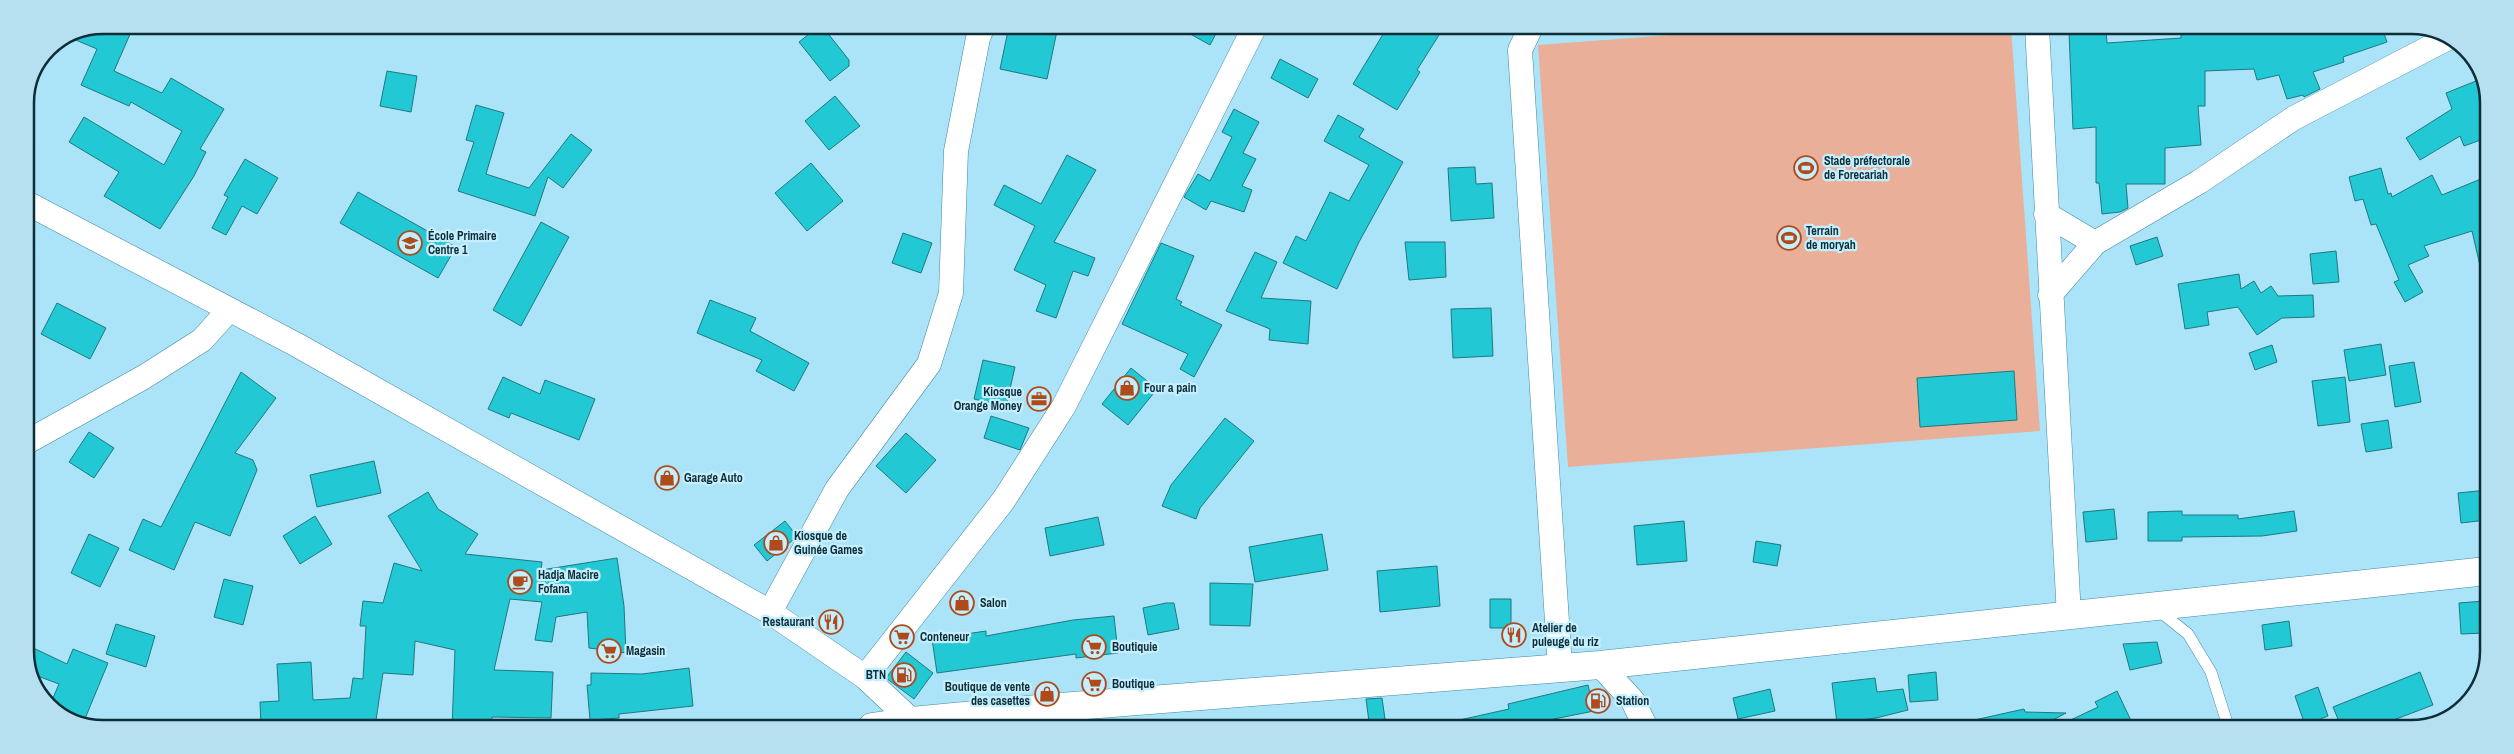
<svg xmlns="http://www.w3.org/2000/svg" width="2514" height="754" viewBox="0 0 2514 754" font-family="'Archivo Narrow',sans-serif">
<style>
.green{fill:#e9af98}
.building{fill:#22c8d3;stroke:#1f7980}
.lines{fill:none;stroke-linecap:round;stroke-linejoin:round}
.service-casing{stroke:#428aa2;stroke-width:12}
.minor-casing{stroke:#428aa2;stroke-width:25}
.tertiary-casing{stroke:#428aa2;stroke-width:29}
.service{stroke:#fff;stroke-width:11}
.minor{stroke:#fff;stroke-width:24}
.tertiary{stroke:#fff;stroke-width:28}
.labels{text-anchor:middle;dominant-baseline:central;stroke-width:4.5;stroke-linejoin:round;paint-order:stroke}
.poi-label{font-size:12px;font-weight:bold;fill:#0e2d37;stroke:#c5efff;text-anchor:start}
.rim{fill:none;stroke:#0e2d37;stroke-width:2.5}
</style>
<rect width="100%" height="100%" fill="#abe4f9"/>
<path class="green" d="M1777,27H2011L2040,431L1568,467L1538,45Z"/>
<path class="building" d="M102,25H134L114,71L162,93L171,78L224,109L200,149L206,152L194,176L160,229L104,196L119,172L69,142L84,117L164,165L182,131L131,102L129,106L81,85L97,49L71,38Z
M819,26H822L849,60V66L830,81L799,42Z
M1009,26H1058L1047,79L1000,69Z
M1176,26H1220L1210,45Z
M1388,26L1444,27L1417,70L1420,72L1397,110L1353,84Z
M2181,27L2382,28L2387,42L2343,57L2344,62L2313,72L2320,89L2304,97L2303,95L2287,99L2279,75L2257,80L2254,69L2205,71V106H2198L2201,145L2165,148V184H2126L2128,208L2120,212L2102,214L2099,183H2096V127L2073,129L2069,32L2106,30L2107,43L2181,38Z
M1280,59L1318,79L1308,98L1271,78Z
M387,71L417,76L411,112L380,106Z
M2481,79L2489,97V137L2464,146L2460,136L2420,160L2406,138L2452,109L2446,93Z
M835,96L860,126L829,150L805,121Z
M476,105L504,113L486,174L529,188L571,134L592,150L563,188L548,177L535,216L458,191L474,142L466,140Z
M1234,109L1259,122L1243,153L1256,159L1242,186L1252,190L1244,212L1211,201L1206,210L1184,197L1198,174L1210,181L1232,137L1222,132Z
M1338,115L1364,129L1359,137L1403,162L1359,242L1337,289L1283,263L1296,236L1306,241L1330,192L1349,201L1369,165L1324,141Z
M1067,155L1096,170L1054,242L1095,258L1088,276L1073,271L1056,318L1036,311L1046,285L1014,270L1035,226L994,205L1004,185L1041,204Z
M245,159L278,178L257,214L242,206L226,235L212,228L228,197L224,195Z
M811,163L843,201L807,231L775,193Z
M1475,167L1476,184L1492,183L1494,218L1451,221L1448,168Z
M2381,168L2388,194L2391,193L2392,197L2432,175L2442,195L2488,176V270H2481L2472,231L2424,246L2429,256L2408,265L2423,292L2405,302L2394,282L2399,280L2376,224L2371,225L2363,199L2355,201L2349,177Z
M358,192L456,247L438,278L340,223Z
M541,222L569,237L521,326L493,310Z
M903,233L932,243L921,273L892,263Z
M2157,237L2163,256L2136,265L2130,246Z
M1405,242H1445L1446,277L1409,280Z
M1161,243L1194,256L1176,299L1182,302L1180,305L1222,325L1194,377L1180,369L1188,354L1122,324Z
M2336,251L2339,282L2313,284L2310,254Z
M1255,252L1277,262L1261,298L1311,301L1308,344L1269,340L1270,329L1226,311Z
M2239,274L2241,289L2254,281L2261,293L2271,286L2278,296L2313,295L2314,317L2282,318L2257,335L2238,307L2207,312L2209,325L2185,329L2178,284Z
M710,300L756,318L750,331L809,363L794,391L756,371L762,360L697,333Z
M57,303L106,328L90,359L41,334Z
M1491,308L1493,356L1453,358L1451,309Z
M2381,344L2386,375L2349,381L2344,350Z
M2272,345L2277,362L2255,370L2249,353Z
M983,360L1015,367L1006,406L974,399Z
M2414,362L2421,402L2395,407L2389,366Z
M1131,368L1157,389L1128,425L1102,404Z
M2014,371L2017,420L1920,427L1917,378Z
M241,372L276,398L235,453L253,460L257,470L230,536L195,522L174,570L129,550L143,519L161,527Z
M503,377L540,394L545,380L595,399L579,440L511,413L509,418L488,409Z
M2345,377L2350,422L2318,426L2312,381Z
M991,416L1029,428L1020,450L984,438Z
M1225,418L1254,441L1200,508L1196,519L1162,506L1171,485Z
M2388,420L2392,448L2366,452L2361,424Z
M89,432L114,448L94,478L69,462Z
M906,433L936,460L906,493L876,466Z
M374,461L381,493L317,507L310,475Z
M2487,490V520L2461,523L2458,493Z
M428,492L438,509L478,534L465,554L542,562L541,570L617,558L624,606L626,653L589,648L587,612L556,617L552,642L535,640L542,602L510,599L494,670L553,672L551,718L492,717V727H452L455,650L415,641L413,675L383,673L375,727L261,726L260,702L279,701L277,664L311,662L313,700L350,698L353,678L363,679L366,626H360L363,601L383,603L394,563L422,571L388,516Z
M2114,509L2117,539L2086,542L2083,512Z
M2182,511V515H2238V519L2294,511L2297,531L2262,536L2182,537V541H2148V512Z
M315,516L332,544L300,564L283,536Z
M1098,517L1104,545L1050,556L1045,528Z
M785,521L796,535L793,540L767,561L754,545Z
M1684,521L1687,561L1637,565L1634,526Z
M89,534L119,548L100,587L71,573Z
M1322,534L1328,570L1255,582L1249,547Z
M1756,541L1781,545L1777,566L1753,562Z
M1437,566L1440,606L1380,612L1377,571Z
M224,579L253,586L243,625L214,617Z
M1210,583L1253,584L1250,626L1210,625Z
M1490,599H1511V628H1490Z
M2484,601L2486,633L2461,634L2459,603Z
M1166,603H1174L1179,629L1148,635L1143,608Z
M1114,616L1118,653L1076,658V654L937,673L932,639L986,631V636L1073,620Z
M2289,621L2292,646L2265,650L2262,625Z
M116,624L155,636L146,667L106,654Z
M2157,642L2162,663L2130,670L2123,644Z
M25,644L67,664L73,649L108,663L82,726L50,705L59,684L32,674L25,657Z
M906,652L933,673L914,699L886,678Z
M689,668L693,706L619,714V718L590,720L587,685H591V673L642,674Z
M1936,672L1938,700L1910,702L1908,675Z
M2420,672L2433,705L2370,729H2342L2333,707Z
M1875,678L1877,692L1903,689L1908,710L1876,718L1837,723L1832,683Z
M1588,685L1594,711L1549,720L1550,728H1456L1455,721L1509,709L1508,704Z
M2318,687L2328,716L2305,725L2295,696Z
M1770,689L1775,711L1738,719L1733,698Z
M2117,691L2135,729H2052L2098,707L2095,702Z
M1382,698L1385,719L1369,722L1366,699Z
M2024,709L2025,712L2066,713L2036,729L1971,728L1970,721Z"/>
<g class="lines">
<g class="service-casing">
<path id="service" d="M2158,610L2188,634L2211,672L2229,729"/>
</g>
<g class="minor-casing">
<path id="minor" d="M1531,27L1520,50L1560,668
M2037,27L2069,616
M25,202L297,345L770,612L865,677L912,721
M2046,214L2095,243
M2050,295L2095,243L2199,182L2294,118L2448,38
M25,443L144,377L202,340L229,310
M770,612L837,489L929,364L951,293L956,151L978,38L983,26
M1600,665L1633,701L1646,728
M865,677L1003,501L1064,406L1255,26"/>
</g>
<g class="tertiary-casing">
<path id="tertiary" d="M872,727L912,721L1048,708L1600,665L2487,571"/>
</g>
<use href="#service" class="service"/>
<use href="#minor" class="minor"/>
<use href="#tertiary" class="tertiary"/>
</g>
<defs>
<g id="stadium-ring" transform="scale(1.25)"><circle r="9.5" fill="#c5efff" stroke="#af4a1b" stroke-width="1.5"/><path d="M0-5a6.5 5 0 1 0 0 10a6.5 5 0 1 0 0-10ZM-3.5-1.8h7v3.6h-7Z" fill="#af4a1b"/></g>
<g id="school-ring" transform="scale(1.25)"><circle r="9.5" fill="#c5efff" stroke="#af4a1b" stroke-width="1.5"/><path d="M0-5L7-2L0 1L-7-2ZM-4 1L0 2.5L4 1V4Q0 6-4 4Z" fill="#af4a1b"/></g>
<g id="shop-ring" transform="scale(1.25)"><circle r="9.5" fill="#c5efff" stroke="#af4a1b" stroke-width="1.5"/><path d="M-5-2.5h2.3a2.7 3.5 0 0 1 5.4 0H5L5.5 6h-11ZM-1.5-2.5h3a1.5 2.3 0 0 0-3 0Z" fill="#af4a1b"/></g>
<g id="office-ring" transform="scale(1.25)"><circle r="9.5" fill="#c5efff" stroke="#af4a1b" stroke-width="1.5"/><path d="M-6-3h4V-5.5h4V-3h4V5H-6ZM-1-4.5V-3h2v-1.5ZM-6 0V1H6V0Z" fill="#af4a1b"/></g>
<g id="cafe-ring" transform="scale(1.25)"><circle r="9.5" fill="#c5efff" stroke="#af4a1b" stroke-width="1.5"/><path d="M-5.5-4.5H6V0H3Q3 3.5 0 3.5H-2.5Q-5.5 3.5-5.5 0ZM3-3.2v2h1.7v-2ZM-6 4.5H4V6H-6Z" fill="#af4a1b"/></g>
<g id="restaurant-ring" transform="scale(1.25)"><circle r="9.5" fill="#c5efff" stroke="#af4a1b" stroke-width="1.5"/><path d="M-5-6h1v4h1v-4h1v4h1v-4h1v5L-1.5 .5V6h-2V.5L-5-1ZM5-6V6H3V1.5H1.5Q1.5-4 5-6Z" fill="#af4a1b"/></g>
<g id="supermarket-ring" transform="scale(1.25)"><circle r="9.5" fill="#c5efff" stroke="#af4a1b" stroke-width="1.5"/><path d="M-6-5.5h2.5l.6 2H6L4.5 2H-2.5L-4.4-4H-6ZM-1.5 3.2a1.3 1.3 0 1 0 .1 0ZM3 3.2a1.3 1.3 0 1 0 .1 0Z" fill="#af4a1b"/></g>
<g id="fuel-ring" transform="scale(1.25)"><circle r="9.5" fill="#c5efff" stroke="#af4a1b" stroke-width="1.5"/><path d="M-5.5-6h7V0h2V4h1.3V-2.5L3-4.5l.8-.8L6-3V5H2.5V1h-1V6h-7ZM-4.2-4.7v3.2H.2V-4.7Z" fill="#af4a1b"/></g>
</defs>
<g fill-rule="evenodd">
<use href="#stadium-ring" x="1806" y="168"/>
<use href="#stadium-ring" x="1789" y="238"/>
<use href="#school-ring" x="410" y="243"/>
<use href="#shop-ring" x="1127" y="388"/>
<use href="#office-ring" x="1039" y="399"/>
<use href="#shop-ring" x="667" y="478"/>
<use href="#shop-ring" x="776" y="543"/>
<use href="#cafe-ring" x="520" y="582"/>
<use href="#shop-ring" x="962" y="603"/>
<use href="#restaurant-ring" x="831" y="622"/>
<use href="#restaurant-ring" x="1514" y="635"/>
<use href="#supermarket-ring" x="902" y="637"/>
<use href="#supermarket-ring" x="1094" y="647"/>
<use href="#supermarket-ring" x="609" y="651"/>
<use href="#fuel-ring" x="904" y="675"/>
<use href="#supermarket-ring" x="1094" y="684"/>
<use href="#shop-ring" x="1047" y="694"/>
<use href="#fuel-ring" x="1598" y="701"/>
</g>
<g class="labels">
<g class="poi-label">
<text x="1824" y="161">Stade préfectorale<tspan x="1824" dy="14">de Forecariah</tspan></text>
<text x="1806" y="231">Terrain<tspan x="1806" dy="14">de moryah</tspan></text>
<text x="428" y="236">École Primaire<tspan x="428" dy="14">Centre 1</tspan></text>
<text x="1144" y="388">Four a pain</text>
<text x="1022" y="392" text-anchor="end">Kiosque<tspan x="1022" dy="14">Orange Money</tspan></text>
<text x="684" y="478">Garage Auto</text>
<text x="794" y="536">Kiosque de<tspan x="794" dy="14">Guinée Games</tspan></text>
<text x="538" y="575">Hadja Macire<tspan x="538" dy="14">Fofana</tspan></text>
<text x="980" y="603">Salon</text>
<text x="814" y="622" text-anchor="end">Restaurant</text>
<text x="1532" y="628">Atelier de<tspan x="1532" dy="14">puleuge du riz</tspan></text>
<text x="920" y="637">Conteneur</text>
<text x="1112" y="647">Boutiquie</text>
<text x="626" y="651">Magasin</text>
<text x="886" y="675" text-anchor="end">BTN</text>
<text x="1112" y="684">Boutique</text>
<text x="1030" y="687" text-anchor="end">Boutique de vente<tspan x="1030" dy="14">des casettes</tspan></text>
<text x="1616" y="701">Station</text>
</g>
</g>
<path d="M0 0H2514V754H0ZM103 34H2411A69 69 0 0 1 2480 103V651A69 69 0 0 1 2411 720H103A69 69 0 0 1 34 651V103A69 69 0 0 1 103 34Z" fill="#b6dfef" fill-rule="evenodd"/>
<path class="rim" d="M103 34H2411A69 69 0 0 1 2480 103V651A69 69 0 0 1 2411 720H103A69 69 0 0 1 34 651V103A69 69 0 0 1 103 34Z"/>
</svg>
